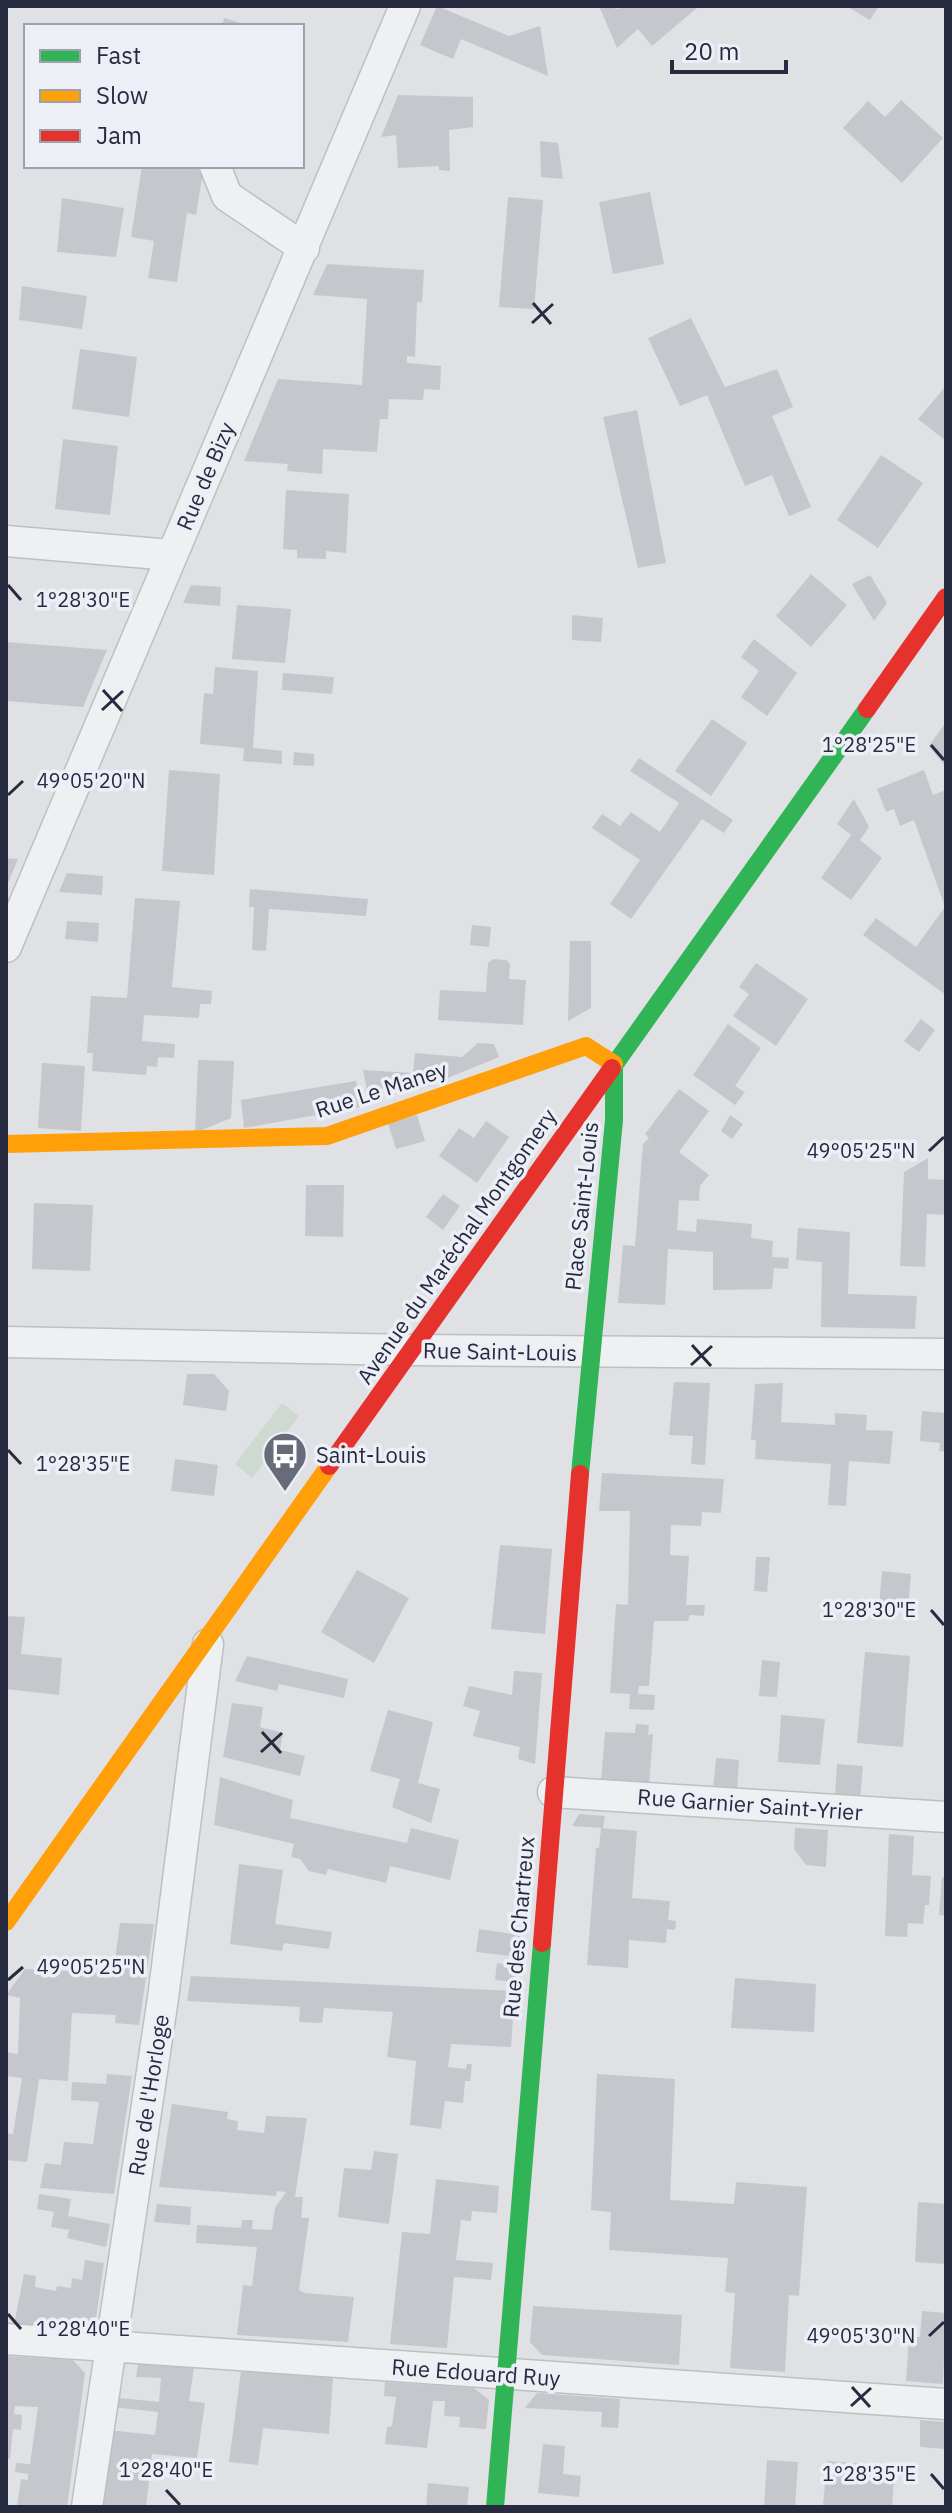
<svg xmlns="http://www.w3.org/2000/svg" width="952" height="2513" viewBox="0 0 952 2513" font-family="'IBM Plex Sans',sans-serif">
<style>
.green{fill:#ced9d0}
.building{fill:#c6c7cc}
.lines{fill:none;stroke-linecap:round;stroke-linejoin:round}
.street-casing{stroke:#bebfc3;stroke-width:33}
.street{stroke:#eff0f2;stroke-width:30}
.fast{stroke:#30b455;stroke-width:18}
.slow{stroke:#ff9f0a;stroke-width:18}
.jam{stroke:#e5322d;stroke-width:18}
.ticks{fill:none;stroke:#262b40;stroke-width:3}
.labels{text-anchor:middle;dominant-baseline:central;stroke-width:7;stroke-linejoin:round;paint-order:stroke}
.street-label{font-size:22px;fill:#262b40;stroke:#edeff6}
.poi-label{font-size:22px;fill:#262b40;stroke:#edeff6;text-anchor:start}
.ticks-label{font-size:20px;text-anchor:middle;fill:#262b40;stroke:#edeff6;stroke-width:7;stroke-linejoin:round;paint-order:stroke}
</style>
<rect width="100%" height="100%" fill="#e0e1e5"/>
<path class="green" d="M282,1403L299,1416L252,1478L235,1464Z"/>
<path class="building" d="M437,6L509,36L540,26L548,76L461,39L453,59L420,45Z
M599,6L619,9L622,6L697,8L652,46L638,29L617,48Z
M846,6H879L870,20Z
M224,18L247,25V26H222Z
M398,95L473,97V127L449,130L450,171L439,170V166L398,168L396,135L381,137Z
M901,100L943,138L902,183L843,128L868,101L885,117Z
M540,141L558,143L563,179L541,177Z
M142,166H204L196,215L187,213L177,282L148,278L154,241L131,237Z
M650,192L664,264L613,274L599,202Z
M508,197L543,200L534,309L499,307Z
M62,198L124,208L116,257L57,252Z
M327,264L424,270L422,302H417L415,357L407,356V363L441,366L440,390L424,389L423,400L389,399L388,419H380L377,452L323,449L322,474L287,471L288,464L244,461L278,379L362,385L367,299L313,295Z
M22,286L87,296L82,329L19,320Z
M691,318L725,387L777,369L793,407L772,416L811,507L789,516L772,475L745,486L707,395L680,406L648,338Z
M80,349L137,357L129,417L72,409Z
M946,386V441L918,419Z
M637,410L666,563L638,568L603,417Z
M63,439L118,446L110,515L55,509Z
M881,455L923,483L878,548L837,520Z
M286,490L349,494L346,553L326,551V559L297,558V550L283,549Z
M811,574L847,605L811,647L776,616Z
M870,575L887,603L874,621L852,584Z
M191,585L221,587L220,606L183,603Z
M237,605L291,609L285,663L232,659Z
M572,615L603,618L601,642L572,640Z
M754,639L797,673L767,716L741,697L759,671L741,657Z
M6,642L107,650L83,707L6,701Z
M215,667L258,671L253,748L282,751V764L243,761L244,748L200,744L204,693L213,694Z
M283,673L334,677L332,694L282,690Z
M712,719L747,743L711,796L675,771Z
M946,722V767L929,746Z
M294,752L314,754V766L293,765Z
M639,758L733,820L724,833L702,819L631,919L610,904L640,860L592,828L602,814L620,826L631,812L660,832L679,803L630,771Z
M169,770L220,774L214,875L162,871Z
M924,770L933,795L946,790V995L863,935L876,918L916,947L945,907L914,820L900,826L894,809L886,812L877,789Z
M854,799L869,827L860,840L882,858L851,900L821,878L851,835L837,824Z
M6,858L18,859L6,888Z
M67,873L103,876L102,895L59,892Z
M250,889L368,899L366,916L269,909L266,951L252,950L254,907H249Z
M135,898L180,901L172,987L212,991L211,1004H200L199,1018L144,1015L142,1041L175,1044L174,1058L158,1057L157,1067L147,1066L146,1075L92,1071L93,1053H87L91,996L127,998Z
M67,921L99,923L98,942L65,939Z
M472,925L491,927L489,947L470,945Z
M570,941H591V1008L568,1021Z
M493,959L506,960L510,964L509,979L526,980L523,1025L438,1020L440,990L486,992L488,963Z
M756,963L808,999L776,1046L733,1016L749,994L739,987Z
M921,1019L935,1030L919,1052L904,1041Z
M728,1024L761,1048L735,1086L745,1092L735,1105L693,1075Z
M478,1043L494,1044L499,1057L421,1089L404,1081L403,1085L367,1091L363,1070L413,1073L415,1053L462,1057Z
M198,1060L234,1061L231,1118L195,1133Z
M42,1063L85,1066L81,1131L38,1128Z
M356,1081L361,1107L244,1128L241,1100Z
M679,1089L709,1111L679,1152L709,1175L700,1186L699,1201L679,1200L677,1230L696,1232L697,1219L752,1224L751,1238L773,1241L772,1257L789,1258L788,1269L774,1268L772,1289L713,1290V1252L668,1249L665,1305L618,1303L623,1245L635,1246L643,1144L649,1138L645,1134Z
M417,1115L425,1141L396,1149L388,1123Z
M730,1115L743,1124L732,1139L721,1131Z
M486,1121L509,1137L477,1183L439,1156L459,1128L474,1138Z
M928,1158V1179L946,1180V1215L927,1214L925,1267L900,1266L904,1172Z
M306,1185H344L343,1237L305,1236Z
M443,1194L460,1206L443,1230L426,1217Z
M34,1203L93,1205L90,1271L32,1269Z
M798,1228L850,1232L848,1294L917,1296L915,1329L821,1327L822,1262L796,1260Z
M187,1374H214L229,1391L226,1411L183,1405Z
M674,1382L710,1383L705,1465L691,1464L693,1436L669,1435Z
M783,1383L781,1422L835,1425V1413L867,1415L866,1430L893,1431L890,1464L849,1461L846,1506L828,1505L831,1464L755,1459L756,1440H751L755,1384Z
M922,1411L946,1413V1452L939,1451L940,1443L920,1441Z
M175,1459L218,1465L214,1496L171,1491Z
M602,1473L724,1479L721,1513L702,1512L701,1526L671,1525L670,1555L689,1556L686,1605H705L704,1616L690,1615L688,1621H654L649,1686H639L638,1694L655,1695L654,1710L629,1709L630,1694L610,1693L616,1604L628,1605L630,1511H599Z
M500,1545L552,1549L545,1634L491,1629Z
M756,1557H770L767,1592L754,1591Z
M357,1570L409,1598L374,1663L321,1632Z
M882,1571L911,1574L908,1608H879Z
M6,1616L25,1617L21,1654L62,1658L59,1695L6,1689Z
M865,1652L910,1656L903,1747L857,1743Z
M247,1656L348,1679L344,1698L279,1684L277,1691L235,1681Z
M762,1660L780,1662L777,1697L759,1696Z
M514,1671L542,1673L535,1764L518,1759L520,1747L473,1736L480,1711L463,1706L469,1686L512,1695Z
M232,1703L263,1707L260,1727L283,1733L280,1750L305,1756L300,1776L223,1757Z
M388,1710L433,1722L418,1783L440,1789L431,1823L392,1807L400,1779L370,1771Z
M781,1715L825,1719L820,1765L778,1762Z
M636,1724L649,1725L648,1735L653,1734L649,1785L601,1782L605,1732L635,1733Z
M716,1758L739,1760L737,1791L713,1789Z
M837,1764L863,1766L860,1799L835,1797Z
M220,1777L293,1800L290,1818L407,1843L411,1828L459,1840L450,1880L390,1866L386,1883L328,1869L326,1875L309,1871L300,1859L291,1857L294,1844L214,1825Z
M579,1814L605,1816L603,1828L572,1826Z
M601,1828L637,1831L632,1898L670,1901L668,1920L676,1921L675,1930L667,1929L666,1943L629,1940L628,1968L587,1965L596,1848H599Z
M795,1828L828,1830L826,1867L806,1865L794,1849Z
M889,1834L914,1836L912,1875L931,1876L929,1905H925L923,1924L908,1923L907,1937L885,1936Z
M239,1864L283,1870L275,1924L332,1932L329,1949L284,1943L282,1951L230,1944Z
M942,1877H946V1916L939,1915Z
M120,1923L154,1924L139,2025L115,2023L116,2015L72,2013L68,2081L39,2079L27,2162L6,2160V2133L13,2134L22,2078L6,2076V2052L18,2054L20,1998L6,1995L25,1969L113,1973Z
M479,1929L520,1935L518,1957L476,1952Z
M497,1963L517,1966L516,1982L495,1980Z
M191,1976L515,1991L511,2047L451,2044L448,2067L466,2069L467,2064H472L470,2081H465L463,2103L445,2101L441,2129L410,2125L416,2061L387,2057L393,2012L324,2008L322,2023L299,2022L300,2007L187,2001Z
M735,1978L816,1984L814,2032L731,2028Z
M107,2074L132,2076L114,2194L40,2188L45,2163L61,2165L64,2142L93,2144L99,2102L71,2100L72,2082L106,2084Z
M597,2074L675,2079L670,2200L734,2204L736,2182L807,2187L799,2296L789,2295L785,2372L730,2368L735,2293L725,2292L728,2258L609,2250L611,2212L591,2210Z
M172,2104L228,2112L227,2119L238,2121L237,2130L264,2133L266,2116L307,2118L295,2197H303L301,2218H309L299,2290L305,2293L354,2297L348,2342L237,2335L243,2285L252,2286L257,2247L196,2243L197,2225L241,2228L242,2220H253L252,2229L272,2230L275,2208L286,2192L277,2191L276,2196L159,2187Z
M374,2151L398,2154L389,2224L338,2217L344,2168L371,2170Z
M436,2179L499,2186L497,2213L472,2211L471,2221L461,2220L456,2260L493,2263L491,2280L454,2277L447,2348L390,2344L402,2232L430,2234Z
M39,2194L71,2199L68,2216L110,2224L106,2247L67,2238L69,2230L51,2227L54,2212L37,2209Z
M918,2202L946,2204V2264L915,2262Z
M157,2204L191,2207L190,2225L154,2222Z
M85,2260L104,2263L96,2318L81,2329L14,2325L24,2274L36,2276L35,2287L56,2291L57,2286L71,2288L72,2278L82,2280Z
M533,2306L682,2315L679,2365L542,2355L530,2342Z
M922,2311L946,2313L943,2384L906,2381L909,2337H920Z
M6,2356L73,2360L85,2373L67,2507H17L21,2479L28,2480V2474L15,2472L16,2463L30,2464L38,2407L15,2406L14,2414L22,2415L21,2430L13,2429L10,2459H6Z
M138,2364L194,2368L189,2401L205,2403L197,2458L152,2454L146,2507H97L108,2430L155,2435L158,2412L111,2407L114,2384L121,2385L120,2398L159,2402L161,2378L136,2377Z
M241,2371L333,2378L329,2434L263,2428L258,2465L229,2462Z
M385,2382L474,2388L489,2400L486,2429L459,2427L460,2417L444,2416L445,2401H433L427,2448L385,2444L387,2427L392,2426L396,2397L384,2396Z
M537,2393L620,2399L618,2428L601,2427L602,2412L525,2408Z
M920,2420L946,2422V2449L920,2447Z
M543,2444L565,2446L563,2474L581,2476L579,2497L538,2493Z
M767,2460L798,2462L795,2507H764Z
M827,2461L895,2466L892,2507L823,2506Z
M428,2483L469,2487L467,2507H426Z"/>
<g class="lines">
<g class="street-casing">
<path id="street" d="M215,166L227,196L304,248
M6,541L171,555
M6,947L405,6
M6,1342L411,1350L946,1354
M553,1792L946,1817
M6,2339L946,2404
M87,2507L163,1998L208,1644"/>
</g>
<use href="#street" class="street"/>
<path class="fast" d="M612,1068L867,709
M580,1474L614,1120V1064
M495,2507L542,1943"/>
<path class="slow" d="M6,1144L327,1136L586,1046L614,1064
M6,1922L329,1466"/>
<path class="jam" d="M867,709L946,597
M329,1466L612,1068
M542,1943L580,1474"/>
</g>
<path class="ticks" d="M533,303L551,324M532,323L553,304M8,585L21,600M103,690L122,711M102,710L123,691M931,745L944,760M8,795L23,781M929,1151L944,1137M692,1345L711,1366M691,1365L712,1346M8,1450L21,1464M931,1610L944,1625M262,1732L281,1753M261,1752L282,1733M8,1980L23,1967M8,2314L21,2329M929,2336L944,2322M852,2387L870,2407M851,2406L871,2388M931,2474L944,2489M166,2490L180,2505"/>
<defs>
<g id="bus-pin" transform="scale(2.3)"><path d="M0 17L-7.5 6A9.5 9.5 0 1 1 7.5 6Z" fill="#676b7a" stroke="#edeff6"/><path d="M-5-6H5V4H4V6H2V4H-2V6H-4V4H-5ZM-3.5-4V0h7V-4ZM-3.5 1.2v1.5H-2V1.2ZM2 1.2v1.5H3.5V1.2Z" fill="#fff"/></g>
</defs>
<g fill-rule="evenodd">
<use href="#bus-pin" x="285" y="1454"/>
</g>
<g class="labels">
<g class="street-label">
<text transform="translate(205 476) rotate(-67)">Rue de Bizy</text>
<text transform="translate(381 1089) rotate(-18)">Rue Le Maney</text>
<text transform="translate(581 1206) rotate(-84)">Place Saint-Louis</text>
<text transform="translate(456 1246) rotate(-55)">Avenue du Maréchal Montgomery</text>
<text transform="translate(500 1351) rotate(1)">Rue Saint-Louis</text>
<text transform="translate(750 1804) rotate(4)">Rue Garnier Saint-Yrier</text>
<text transform="translate(518 1927) rotate(-85)">Rue des Chartreux</text>
<text transform="translate(148 2095) rotate(-81)">Rue de l'Horloge</text>
<text transform="translate(476 2372) rotate(4)">Rue Edouard Ruy</text>
</g>
<g class="poi-label">
<text x="316" y="1454">Saint-Louis</text>
</g>
</g>
<g class="ticks-label">
<text x="83" y="607">1°28'30"E</text>
<text x="869" y="752">1°28'25"E</text>
<text x="91" y="788">49°05'20"N</text>
<text x="861" y="1158">49°05'25"N</text>
<text x="83" y="1471">1°28'35"E</text>
<text x="869" y="1617">1°28'30"E</text>
<text x="91" y="1974">49°05'25"N</text>
<text x="83" y="2336">1°28'40"E</text>
<text x="861" y="2343">49°05'30"N</text>
<text x="166" y="2477">1°28'40"E</text>
<text x="869" y="2481">1°28'35"E</text>
</g>
<rect width="952" height="2513" fill="none" stroke="#262b40" stroke-width="16"/>
<rect x="24" y="24" width="280" height="144" fill="#edeff6" stroke="#9da1ad" stroke-width="2"/>
<rect x="40" y="50" width="40" height="12" fill="#30b455" stroke="#9da1ad" stroke-width="2"/>
<text x="96" y="64" font-size="24" fill="#262b40">Fast</text>
<rect x="40" y="90" width="40" height="12" fill="#ff9f0a" stroke="#9da1ad" stroke-width="2"/>
<text x="96" y="104" font-size="24" fill="#262b40">Slow</text>
<rect x="40" y="130" width="40" height="12" fill="#e5322d" stroke="#9da1ad" stroke-width="2"/>
<text x="96" y="144" font-size="24" fill="#262b40">Jam</text>
<path d="M672 60v12h114v-12" fill="none" stroke="#262b40" stroke-width="4"/>
<text x="684" y="60" font-size="24" fill="#262b40" stroke="#edeff6" stroke-width="6" paint-order="stroke">20 m</text>
</svg>
